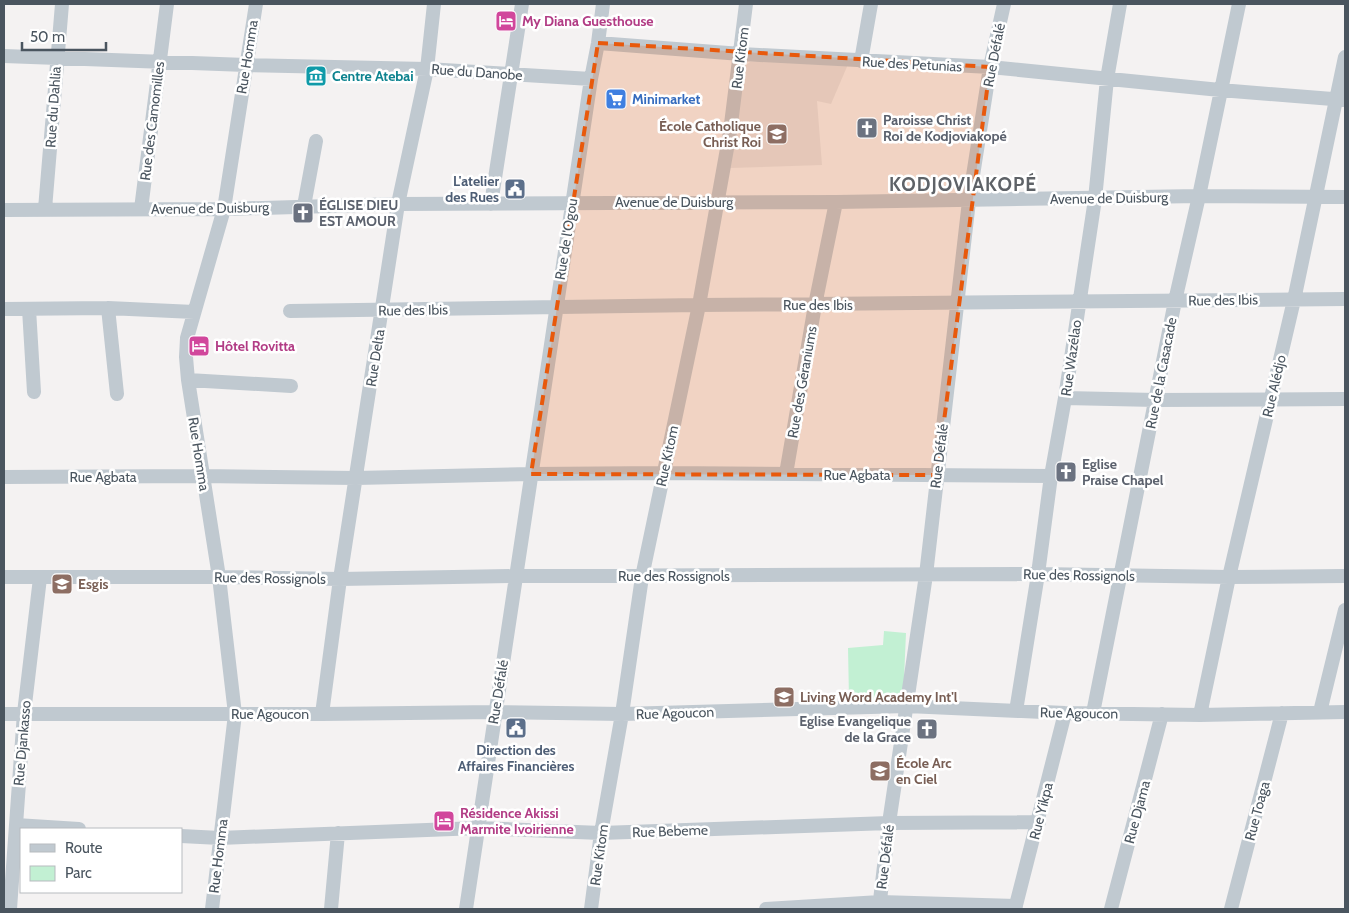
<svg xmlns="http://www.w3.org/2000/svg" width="1349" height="913" viewBox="0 0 1349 913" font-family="Cabin,sans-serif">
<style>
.education{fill:#e5e3e4}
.green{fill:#c2f0d3}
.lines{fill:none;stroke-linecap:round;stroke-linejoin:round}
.minor{stroke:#c0c9d0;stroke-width:14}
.marked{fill:#e8590c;fill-opacity:0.2;stroke:#e8590c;stroke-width:4;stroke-dasharray:10 6;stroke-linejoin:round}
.labels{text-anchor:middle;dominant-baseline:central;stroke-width:5;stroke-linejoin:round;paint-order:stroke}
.hotel-label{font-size:14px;font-weight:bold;fill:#b23c85;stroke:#fff;text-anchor:start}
.street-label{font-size:14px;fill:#4a555f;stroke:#fff}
.culture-label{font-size:14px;font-weight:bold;fill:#0d838f;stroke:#fff;text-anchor:start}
.shop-label{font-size:14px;font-weight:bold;fill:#366cbe;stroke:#fff;text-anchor:start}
.worship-label{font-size:14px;font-weight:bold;fill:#5b616d;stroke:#fff;text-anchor:start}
.education-label{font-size:14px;font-weight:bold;fill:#785e54;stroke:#fff;text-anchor:start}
.service-label{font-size:14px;font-weight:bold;fill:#4e5e75;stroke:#fff;text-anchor:end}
.district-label{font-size:19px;font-weight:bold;letter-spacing:1px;fill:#5e6267;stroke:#fff}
</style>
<rect width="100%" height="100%" fill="#f4f2f2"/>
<path class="education" d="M750,62H849L831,104L817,101L822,165L730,168L745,66Z"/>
<path class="green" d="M884,631L906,633L903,702L849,699L848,648L883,645Z"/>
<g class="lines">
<path class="minor" d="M598,43L741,54L990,67L1220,90L1345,100
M4,56L246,65L427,69L591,79
M861,61L871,4
M491,204L522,4
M304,206L316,141
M45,209L62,4
M141,209L167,4
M4,210L224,209L398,204L836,202L1199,196L1345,197
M108,308L117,394
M4,309L108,308L194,312
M29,309L34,392
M290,311L699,305L1345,299
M188,380L291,386
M1065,398L1156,400L1345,399
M786,474L815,305L836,202
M4,477L202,476L356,478L531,474L664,473L1051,476
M4,577H219L340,579L516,576L1038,574L1229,577L1345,576
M1016,711L1038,574L1051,476L1065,398L1095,199L1107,79L1120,4
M1320,712L1345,610
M1093,713L1175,301L1199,196L1239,4
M4,714H322L495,712L622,714L907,706L1065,713L1200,715L1345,712
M322,714L340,579L398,204L427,69L434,4
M1200,715L1229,577L1294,300L1345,57
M16,825L79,829
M181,836L220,838L478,828L601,833L889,823L1039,822
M10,909L24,713L40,578
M212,909L235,714L219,577L188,380L186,357L187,338L224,209L256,4
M331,909L338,833
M466,909L591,79L598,43L603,4
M591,909L601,833L622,714L642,577L699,305L730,132L746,4
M766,909L880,902L1016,906
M879,909L889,823L926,575L969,201L990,67L1004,4
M1015,909L1065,713
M1111,909L1162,714
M1231,909L1282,713"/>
</g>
<path class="marked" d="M598,43L990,67L937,475L531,474Z"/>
<defs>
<g id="hotel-square" transform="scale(1.125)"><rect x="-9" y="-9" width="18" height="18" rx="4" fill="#d1479c" stroke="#fff"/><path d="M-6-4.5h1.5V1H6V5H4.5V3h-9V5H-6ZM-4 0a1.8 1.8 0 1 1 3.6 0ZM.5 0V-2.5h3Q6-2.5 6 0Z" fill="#fff"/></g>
<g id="museum-square" transform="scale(1.125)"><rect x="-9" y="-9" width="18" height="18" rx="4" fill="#0f9aa8" stroke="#fff"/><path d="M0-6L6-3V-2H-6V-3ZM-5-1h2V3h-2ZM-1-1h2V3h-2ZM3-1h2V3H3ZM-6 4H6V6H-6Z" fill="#fff"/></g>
<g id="supermarket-square" transform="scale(1.125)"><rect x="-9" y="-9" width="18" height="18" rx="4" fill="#3f7fe0" stroke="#fff"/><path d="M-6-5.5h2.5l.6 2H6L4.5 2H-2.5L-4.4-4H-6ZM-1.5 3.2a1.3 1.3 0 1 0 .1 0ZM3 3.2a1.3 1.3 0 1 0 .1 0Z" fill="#fff"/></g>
<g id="church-square" transform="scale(1.125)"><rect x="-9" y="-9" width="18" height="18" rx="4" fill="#6b7280" stroke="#fff"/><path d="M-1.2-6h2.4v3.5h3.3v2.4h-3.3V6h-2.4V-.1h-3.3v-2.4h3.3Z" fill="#fff"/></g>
<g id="school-square" transform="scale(1.125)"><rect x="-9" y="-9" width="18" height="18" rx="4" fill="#8d6e63" stroke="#fff"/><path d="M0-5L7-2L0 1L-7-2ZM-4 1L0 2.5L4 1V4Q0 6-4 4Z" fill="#fff"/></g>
<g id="civic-square" transform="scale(1.125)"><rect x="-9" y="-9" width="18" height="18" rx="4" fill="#5c6f8a" stroke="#fff"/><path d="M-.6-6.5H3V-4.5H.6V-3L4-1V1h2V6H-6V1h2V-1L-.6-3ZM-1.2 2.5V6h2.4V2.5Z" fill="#fff"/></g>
<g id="university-square" transform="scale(1.125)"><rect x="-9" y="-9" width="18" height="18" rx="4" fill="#8d6e63" stroke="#fff"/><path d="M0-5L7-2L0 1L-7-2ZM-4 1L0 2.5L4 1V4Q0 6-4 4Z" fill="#fff"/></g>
</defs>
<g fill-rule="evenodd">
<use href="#hotel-square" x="506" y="21"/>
<use href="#museum-square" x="316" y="76"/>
<use href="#supermarket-square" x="616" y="99"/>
<use href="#church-square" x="867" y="128"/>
<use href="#school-square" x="777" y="134"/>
<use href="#civic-square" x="515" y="189"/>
<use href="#church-square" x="303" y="213"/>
<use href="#hotel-square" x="199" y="346"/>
<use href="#church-square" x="1066" y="472"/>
<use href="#university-square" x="62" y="584"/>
<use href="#school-square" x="784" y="697"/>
<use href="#civic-square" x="516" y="728"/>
<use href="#church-square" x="927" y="729"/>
<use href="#school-square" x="880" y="771"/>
<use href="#hotel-square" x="444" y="821"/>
</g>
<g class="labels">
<g class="hotel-label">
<text x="522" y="21">My Diana Guesthouse</text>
<text x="215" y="346">Hôtel Rovitta</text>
<text x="460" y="813">Résidence Akissi<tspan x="460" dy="16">Marmite Ivoirienne</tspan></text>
</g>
<g class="street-label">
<text transform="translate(994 55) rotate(-79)">Rue Défalé</text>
<text transform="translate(247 57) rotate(-81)">Rue Homma</text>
<text transform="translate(740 58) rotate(-83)">Rue Kitom</text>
<text transform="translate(912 64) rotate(3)">Rue des Petunias</text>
<text transform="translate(477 72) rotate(4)">Rue du Danobe</text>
<text transform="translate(53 107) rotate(-86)">Rue du Dahlia</text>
<text transform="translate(152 121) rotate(-83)">Rue des Camomilles</text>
<text transform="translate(1109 198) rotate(-1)">Avenue de Duisburg</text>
<text x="674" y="202">Avenue de Duisburg</text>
<text transform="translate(210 208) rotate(-1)">Avenue de Duisburg</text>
<text transform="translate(566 239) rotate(-81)">Rue de l'Ogou</text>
<text transform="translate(1223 300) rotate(-1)">Rue des Ibis</text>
<text x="818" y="305">Rue des Ibis</text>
<text transform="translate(413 310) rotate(-1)">Rue des Ibis</text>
<text transform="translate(375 358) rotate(-81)">Rue Delta</text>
<text transform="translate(1071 358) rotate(-82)">Rue Wazélao</text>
<text transform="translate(1161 373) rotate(-79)">Rue de la Casacade</text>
<text transform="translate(802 382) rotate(-80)">Rue des Géraniums</text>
<text transform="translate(1274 386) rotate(-77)">Rue Alédjo</text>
<text transform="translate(199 454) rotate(81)">Rue Homma</text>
<text transform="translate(667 456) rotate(-78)">Rue Kitom</text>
<text transform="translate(939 456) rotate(-83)">Rue Défalé</text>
<text x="857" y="475">Rue Agbata</text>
<text x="103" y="477">Rue Agbata</text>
<text transform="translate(1079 575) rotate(1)">Rue des Rossignols</text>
<text x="674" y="576">Rue des Rossignols</text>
<text transform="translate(270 578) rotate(1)">Rue des Rossignols</text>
<text transform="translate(498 692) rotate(-81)">Rue Défalé</text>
<text transform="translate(675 713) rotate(-2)">Rue Agoucon</text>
<text transform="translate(1079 713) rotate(1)">Rue Agoucon</text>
<text x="270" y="714">Rue Agoucon</text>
<text transform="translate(22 743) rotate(-85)">Rue Djankasso</text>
<text transform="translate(1041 811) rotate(-76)">Rue Yikpa</text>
<text transform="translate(1257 811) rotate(-75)">Rue Toaga</text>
<text transform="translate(1137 812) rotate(-75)">Rue Djama</text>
<text transform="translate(670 831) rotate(-2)">Rue Bebeme</text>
<text transform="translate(599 855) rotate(-82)">Rue Kitom</text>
<text transform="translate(218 856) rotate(-83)">Rue Homma</text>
<text transform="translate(885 857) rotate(-83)">Rue Défalé</text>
</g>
<g class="culture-label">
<text x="332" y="76">Centre Atebai</text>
</g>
<g class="shop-label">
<text x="632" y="99">Minimarket</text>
</g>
<g class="worship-label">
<text x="883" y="120">Paroisse Christ<tspan x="883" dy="16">Roi de Kodjoviakopé</tspan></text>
<text x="319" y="205">ÉGLISE DIEU<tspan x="319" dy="16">EST AMOUR</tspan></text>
<text x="1082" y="464">Eglise<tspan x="1082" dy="16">Praise Chapel</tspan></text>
<text x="911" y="721" text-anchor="end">Eglise Evangelique<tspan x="911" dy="16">de la Grace</tspan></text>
</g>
<g class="education-label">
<text x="761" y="126" text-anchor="end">École Catholique<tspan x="761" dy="16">Christ Roi</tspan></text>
<text x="78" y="584">Esgis</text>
<text x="800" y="697">Living Word Academy Int'l</text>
<text x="896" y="763">École Arc<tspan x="896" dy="16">en Ciel</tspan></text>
</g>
<g class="service-label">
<text x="499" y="181">L'atelier<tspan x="499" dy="16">des Rues</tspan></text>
<text x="516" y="750" text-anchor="middle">Direction des<tspan x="516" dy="16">Affaires Financières</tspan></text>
</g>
<g class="district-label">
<text x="963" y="184">KODJOVIAKOPÉ</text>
</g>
</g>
<rect width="1349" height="913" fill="none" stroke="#4a555f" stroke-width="10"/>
<rect x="20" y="828" width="162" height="65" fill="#ffffff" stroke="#b7bbbf"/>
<rect x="30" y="844" width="25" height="8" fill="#c0c9d0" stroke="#b7bbbf"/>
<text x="65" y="853" font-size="15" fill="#4a555f">Route</text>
<rect x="30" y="866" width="25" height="15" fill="#c2f0d3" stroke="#b7bbbf"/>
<text x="65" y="878" font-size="15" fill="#4a555f">Parc</text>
<path d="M22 42v8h84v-8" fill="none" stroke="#4a555f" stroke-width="2.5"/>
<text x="30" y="42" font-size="15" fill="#4a555f" stroke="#ffffff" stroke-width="4" paint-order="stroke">50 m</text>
</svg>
